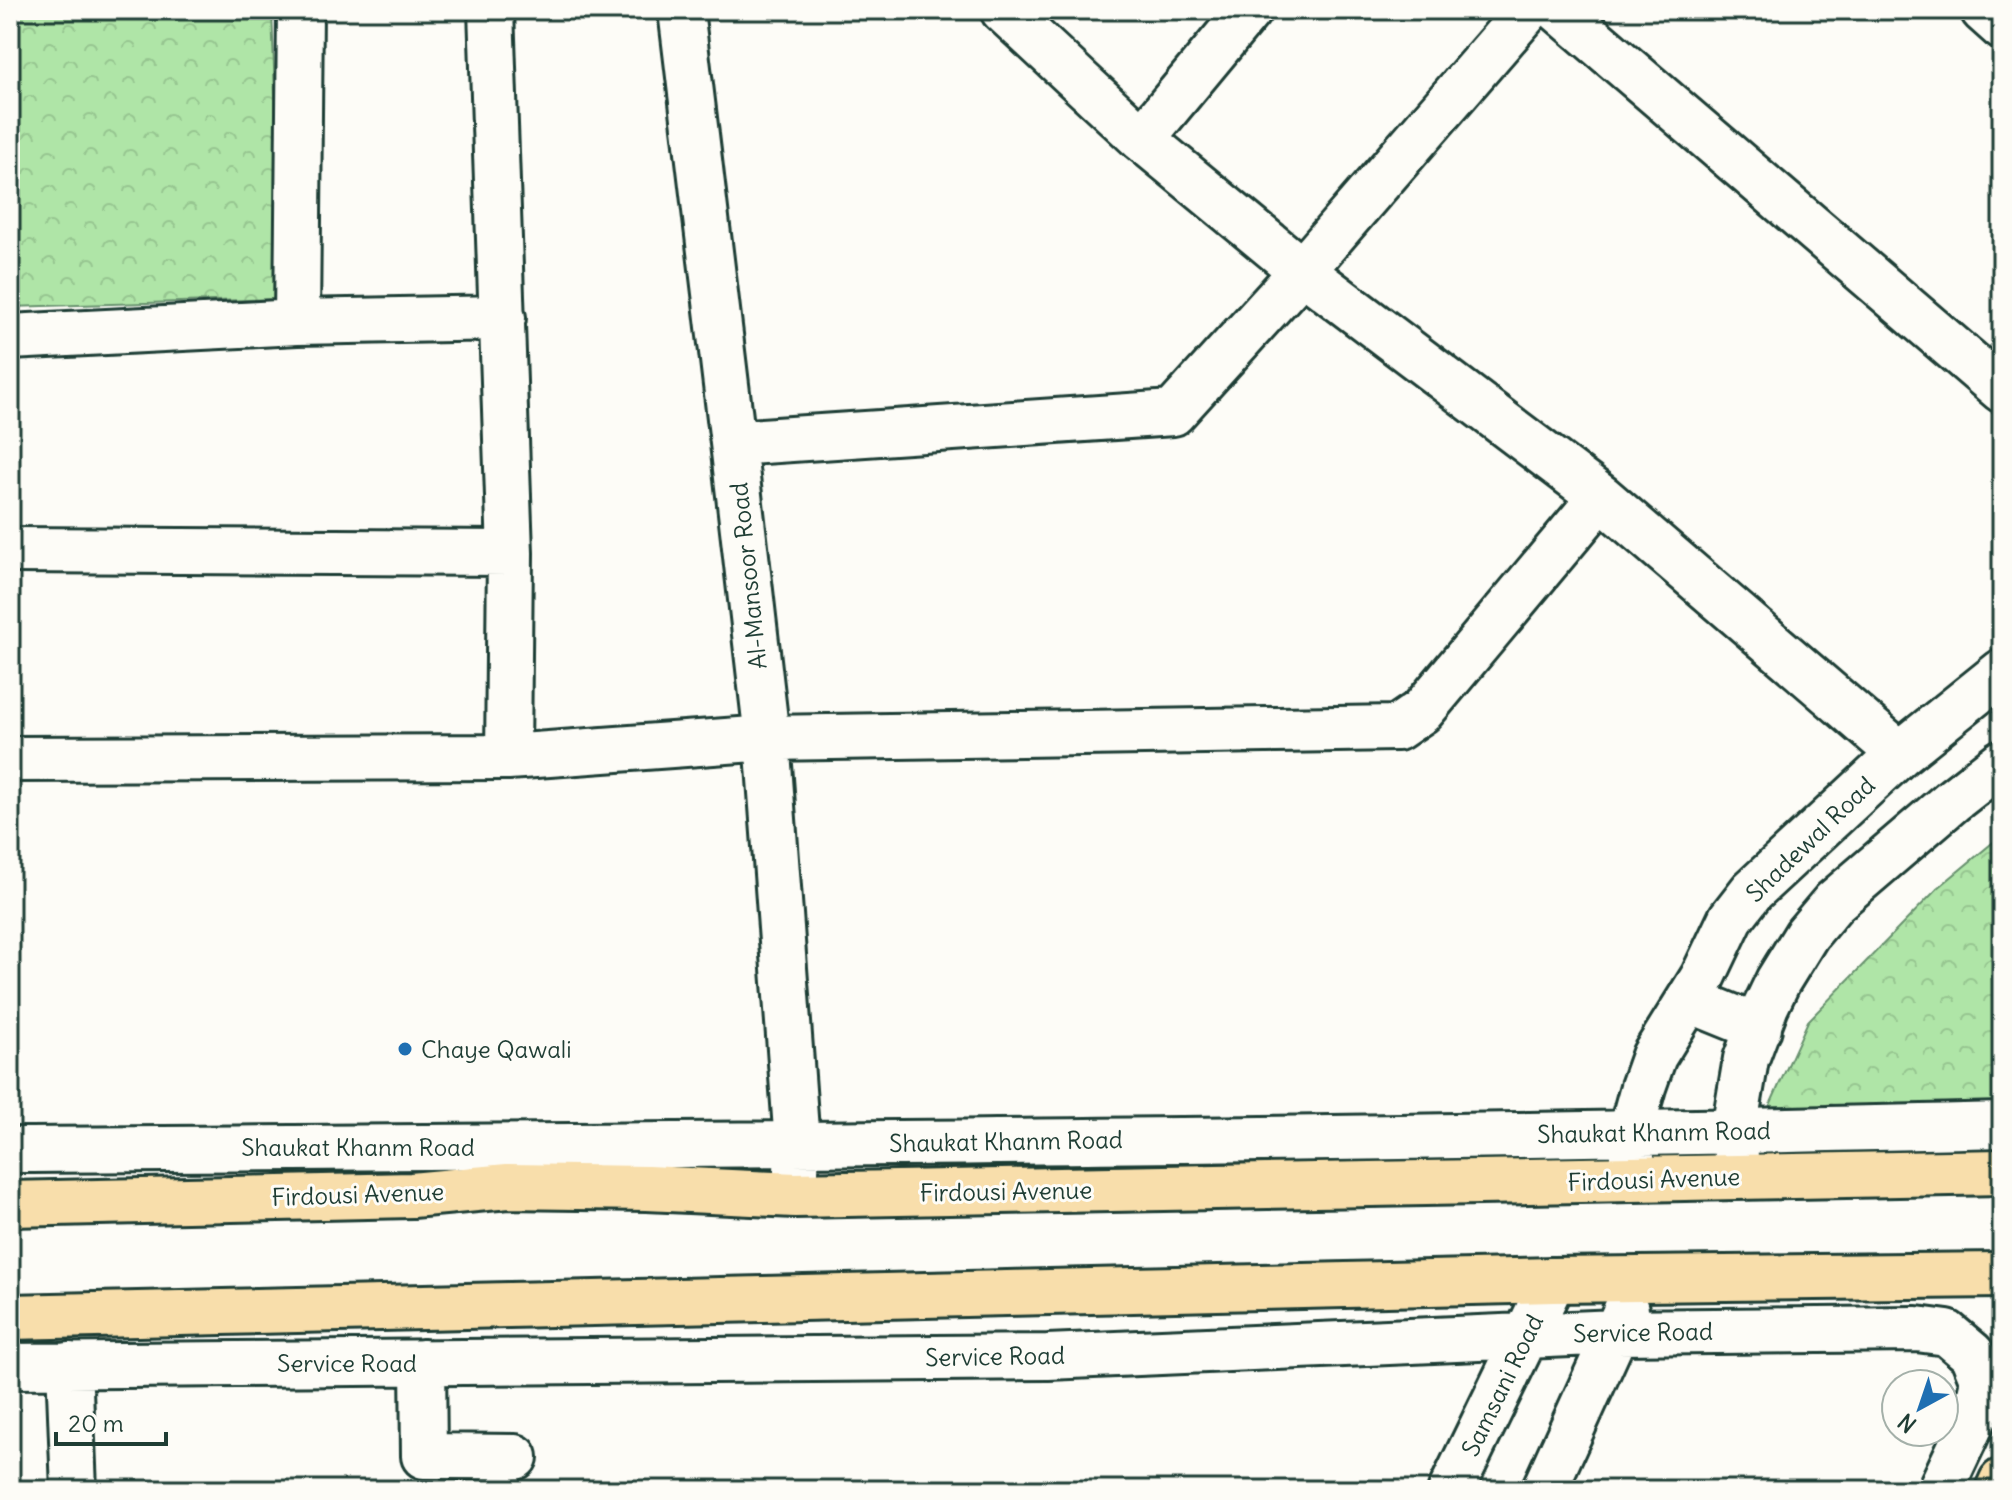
<svg xmlns="http://www.w3.org/2000/svg" width="2012" height="1500" viewBox="0 0 2012 1500" font-family="Delius,sans-serif">
<style>
.park{fill:url(#park-crowns);stroke:#67916e;stroke-width:2}
.lines{fill:none;stroke-linecap:round;stroke-linejoin:round}
.minor-casing{stroke:#1f3d34;stroke-width:50}
.major-casing{stroke:#1f3d34;stroke-width:50}
.minor{stroke:#fdfcf7;stroke-width:44}
.major{stroke:#f8deab;stroke-width:44}
.poi-dot{fill:#1f6fb2;stroke:#fdfcf7;stroke-width:3}
.labels{text-anchor:middle;dominant-baseline:central;stroke-width:6;stroke-linejoin:round;paint-order:stroke}
.street-label{font-size:24px;fill:#1f3d34;stroke:#fdfcf7}
.poi-label{font-size:24px;fill:#1f3d34;stroke:#fdfcf7;text-anchor:start}
</style>
<defs>
<pattern id="park-crowns" width="20" height="18" patternUnits="userSpaceOnUse" patternTransform="scale(2)"><rect width="20" height="18" fill="#afe5a7"/><path d="M2 6a3 3 0 1 1 6 0M12 15a3 3 0 1 1 6 0" fill="none" stroke="#96c590"/></pattern>
</defs>
<rect width="100%" height="100%" fill="#fdfcf7"/>
<filter id="ink" filterUnits="userSpaceOnUse"><feTurbulence type="fractalNoise" baseFrequency=".0125" numOctaves="2"/><feDisplacementMap in="SourceGraphic" scale="16" xChannelSelector="R" yChannelSelector="G"/><feConvolveMatrix kernelMatrix="1 2 1 2 8 2 1 2 1" color-interpolation-filters="sRGB"/></filter>
<g filter="url(#ink)">
<path class="park" d="M10,10H272L282,299L10,307Z
M2002,835V1112L1765,1116L1808,1021L1938,888Z"/>
<g class="lines">
<g class="minor-casing">
<path id="minor" d="M491,10L510,553L508,757
M681,10L733,443L767,738L797,1144L796,1173
M1003,10L1142,139L1302,271L1601,497L1900,754
M1559,10L2002,390
M1983,10L2002,27
M1142,139L1249,10
M297,322L300,10
M10,337L297,322L503,318
M733,443L1173,413L1302,271L1528,10
M10,550L510,553
M10,759L508,757L767,738L1397,728L1422,711L1601,497
M1690,1000L1759,1028
M10,1150C674,1145 1338,1142 2002,1125
M1736,1159L1735,1132L1737,1112L1746,1059L1766,1006L1778,981L1807,934L1834,902L1952,801L2002,762
M1632,1162V1133L1635,1116L1643,1087L1654,1056L1703,977L1731,918L1752,891L1900,754L2002,672
M423,1362L424,1456L515,1457
M69,1365L74,1490
M10,1366L1048,1357L1616,1332L1917,1329L1947,1333L1972,1354L1983,1381L1975,1416L1940,1490
M1451,1490L1553,1280
M1544,1490L1626,1310"/>
</g>
<g class="major-casing">
<path id="major" d="M10,1204L412,1195L508,1186L647,1188L795,1195L2002,1172
M10,1317L1553,1280L2002,1275
M1998,1490L2002,1481"/>
</g>
<use href="#minor" class="minor"/>
<use href="#major" class="major"/>
</g>
</g>
<circle class="poi-dot" cx="405" cy="1049" r="8"/>
<g class="labels">
<g class="street-label">
<text transform="translate(748 576) rotate(-96)">Al-Mansoor Road</text>
<text transform="translate(1810 839) rotate(-44)">Shadewal Road</text>
<text transform="translate(1654 1132) rotate(-1)">Shaukat Khanm Road</text>
<text transform="translate(1006 1141) rotate(-1)">Shaukat Khanm Road</text>
<text x="358" y="1147">Shaukat Khanm Road</text>
<text transform="translate(1654 1179) rotate(-2)">Firdousi Avenue</text>
<text transform="translate(1006 1191) rotate(-1)">Firdousi Avenue</text>
<text transform="translate(358 1194) rotate(-2)">Firdousi Avenue</text>
<text transform="translate(1643 1332) rotate(-1)">Service Road</text>
<text transform="translate(995 1356) rotate(-1)">Service Road</text>
<text x="347" y="1363">Service Road</text>
<text transform="translate(1502 1385) rotate(-64)">Samsani Road</text>
</g>
<g class="poi-label">
<text x="421" y="1049">Chaye Qawali</text>
</g>
</g>
<rect width="2012" height="1500" fill="none" stroke="#fdfcf7" stroke-width="40"/>
<rect x="20" y="20" width="1972" height="1460" fill="none" stroke="#1f3d34" stroke-width="3" filter="url(#ink)"/>
<g transform="translate(1920 1408) rotate(220)"><circle r="38" fill="#fdfcf7" stroke="#a4b0a9" stroke-width="2"/>
<path d="M0-6L14 30L0 20L-14 30Z" fill="#1f6fb2"/>
<text y="-12" font-size="22" font-weight="bold" text-anchor="middle" fill="#1f3d34">N</text>
</g>
<path d="M56 1432v12h110v-12" fill="none" stroke="#1f3d34" stroke-width="4"/>
<text x="68" y="1432" font-size="24" fill="#1f3d34" stroke="#fdfcf7" stroke-width="6" paint-order="stroke">20 m</text>
</svg>
